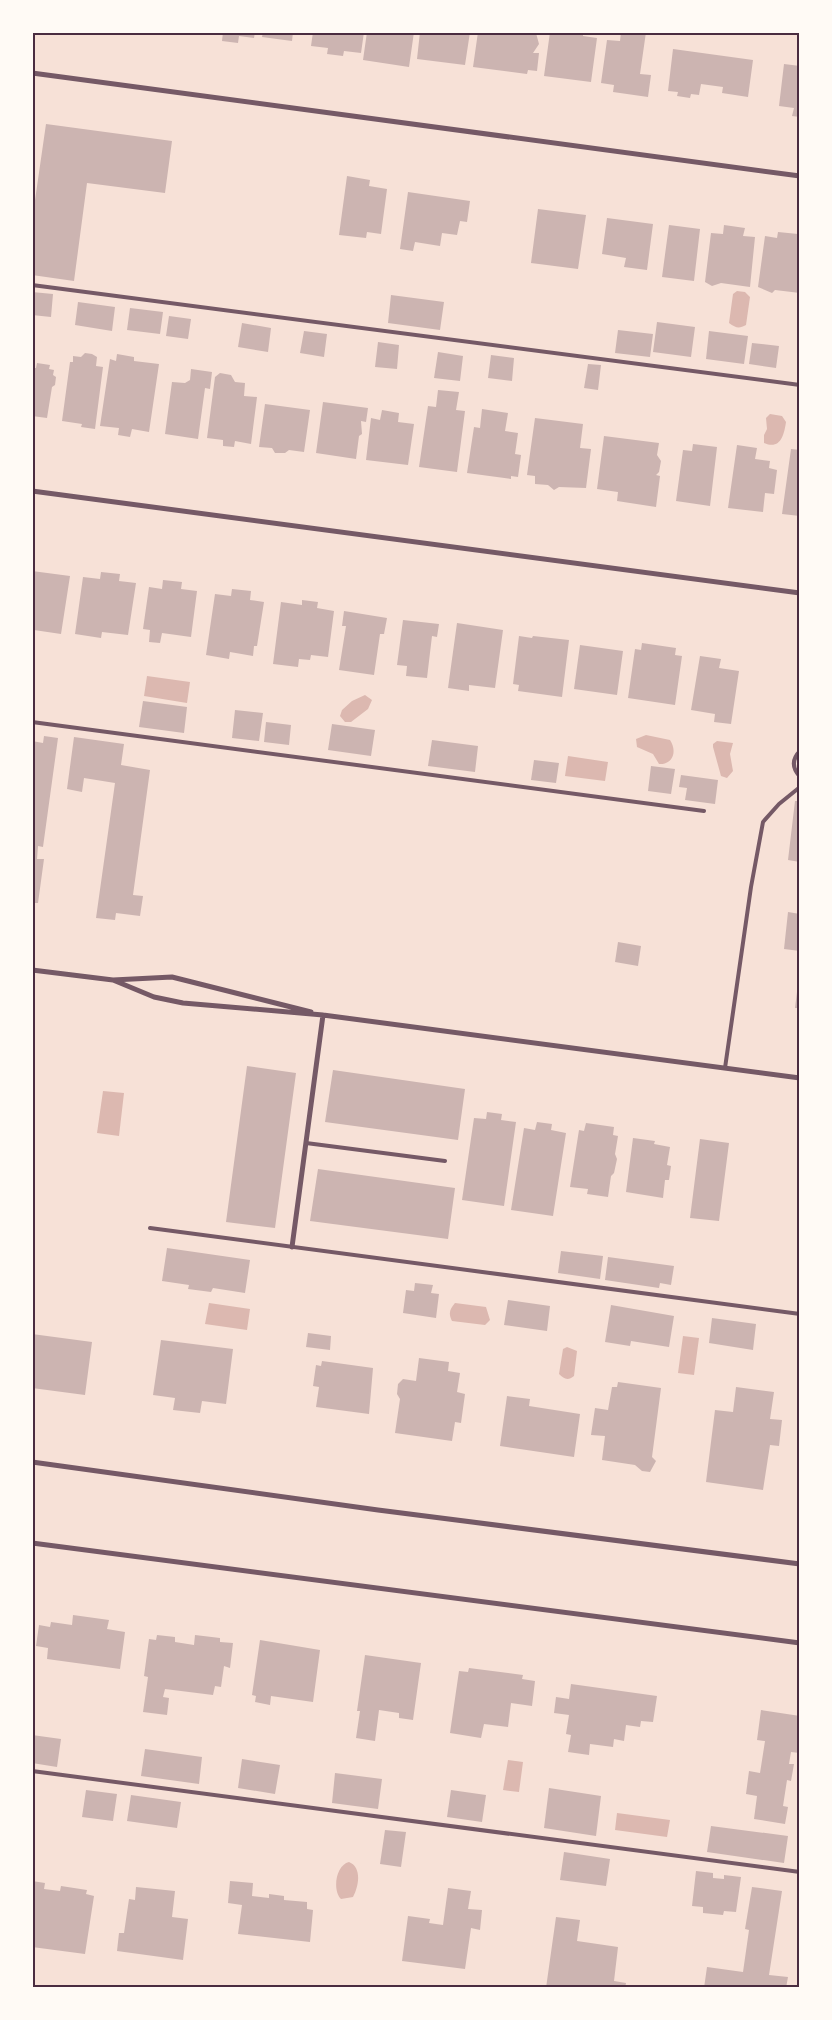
<svg xmlns="http://www.w3.org/2000/svg" width="832" height="2020" viewBox="0 0 832 2020" font-family="'Sofia Sans Condensed',sans-serif">
<style>
.water{fill:#dcb8b0}
.building{fill:#ccb4b1}
.lines{fill:none;stroke-linecap:round;stroke-linejoin:round}
.service{stroke:#755966;stroke-width:4}
.minor{stroke:#755966;stroke-width:5}
.neatline{fill:none;stroke:#4a2c40;stroke-width:2}
</style>
<rect width="100%" height="100%" fill="#f7e1d7"/>
<path class="water" d="M737,291L745,292L750,297L746,325C739,329 736,328 729,323L733,294Z
M770,414L782,416L786,422C784,436 780,450 764,443V435L767,429L766,418Z
M147,676L190,682L187,703L144,696Z
M365,695L372,700L368,709L351,722H345L340,716L342,710L352,701Z
M646,735L670,740C677,750 674,765 659,764L653,754L637,747L636,739Z
M717,741L733,743L730,754L733,771L727,778L721,776L713,747V744Z
M568,756L608,762L605,781L565,776Z
M103,1091L124,1093L119,1136L97,1133Z
M209,1303L250,1309L247,1330L205,1324Z
M455,1303L486,1307L490,1320L485,1325L452,1321C448,1313 450,1309 455,1303Z
M683,1336L699,1338L694,1375L678,1373Z
M567,1347L577,1351L574,1376C568,1381 564,1379 559,1374L563,1349Z
M508,1760L523,1762L519,1792L503,1790Z
M617,1813L670,1820L667,1837L615,1830Z
M349,1862C362,1867 359,1886 353,1897L341,1899C332,1890 336,1865 349,1862Z"/>
<path class="building" d="M223,32H255L254,38L239,36L238,43L222,41Z
M263,32H293L292,41L262,37Z
M313,32H364L361,53L344,51L343,56L327,54L328,48L311,46Z
M367,32H414L409,67L363,60Z
M420,32H470L465,65L417,59Z
M478,32L536,33L539,44L533,53H539L537,71L528,70L527,74L473,67Z
M550,32H583V36L597,38L591,82L544,76Z
M621,32H646L640,74L651,75L648,97L613,92L614,85L601,83L607,40L620,41Z
M673,49L753,60L748,97L722,93L723,87L701,84L699,95L691,94L690,98L677,96L678,92L668,91Z
M784,64L800,66V117L792,116L794,108L779,106Z
M46,124L172,141L165,193L87,183L74,281L32,275V221Z
M347,176L370,180L369,186L387,189L381,234L367,232L366,238L339,235Z
M408,192L470,201L467,222L460,221L457,235L442,233L440,246L415,242L413,251L400,249Z
M538,209L586,215L578,269L531,263Z
M607,218L653,224L647,270L624,267L626,258L602,254Z
M669,225L700,229L694,281L662,277Z
M724,225L745,228L743,236L755,237L750,287L721,283L712,286L705,282L711,233L723,234Z
M778,232L798,234L800,293L775,290L772,293L758,287L765,236L777,238Z
M32,292L53,294L51,317L32,315Z
M391,295L444,302L440,330L388,323Z
M78,302L115,307L112,331L75,325Z
M130,308L163,312L160,334L127,330Z
M169,316L191,319L188,339L166,336Z
M657,322L695,327L691,357L653,352Z
M242,323L271,328L268,352L238,347Z
M618,330L653,334L650,357L615,353Z
M304,331L327,334L324,357L300,353Z
M709,331L748,336L744,364L706,359Z
M378,342L399,345L397,369L375,367Z
M752,343L779,346L776,368L749,364Z
M438,352L463,356L460,381L434,378Z
M85,353L92,354L97,357L96,366L103,367L95,429L81,427L82,424L62,421L70,362H73V356L81,357Z
M117,354L134,357V361L159,364L149,432L132,429L130,437L118,435L119,428L100,426L110,359L116,361Z
M491,355L514,358L512,381L488,378Z
M37,363L50,365L49,369L54,370L53,375L56,377L55,385L52,387L47,418L32,416V368H36Z
M588,364L601,365L598,390L584,388Z
M191,369L212,372L210,389L205,388L198,439L165,434L172,382L185,383L190,380Z
M220,373L231,375L235,382L245,383L244,396L257,397L251,444L235,441L234,447L223,446V440L207,438L215,377Z
M438,390L459,392L456,410L465,411L457,472L419,467L428,406L436,407Z
M323,402L368,408L366,422L361,421L362,434L359,436L356,459L316,453Z
M265,404L310,410L304,452L289,450L285,453H275L272,448L259,447Z
M482,409L508,413L505,431L518,433L515,454L521,455L518,477L511,476V479L467,473L474,427L480,428Z
M382,410L399,413L398,422L414,424L408,465L366,460L371,418L380,420Z
M535,418L583,424L580,448L591,449L586,488L559,487L554,490L548,485L535,484V476L527,475Z
M604,436L659,443L657,455L661,461L659,472L656,475L660,476L656,507L617,501L618,492L597,489Z
M693,444L717,447L710,506L676,501L683,450L692,451Z
M737,445L757,448L755,459L770,461L769,468L777,470L774,494L765,493L763,512L728,508Z
M791,449L800,450V516L782,514Z
M32,571L70,576L61,634L34,630L35,619L32,618Z
M101,572L120,574L119,581L136,583L128,635L102,632L101,638L75,634L83,577L100,579Z
M163,580L182,582L181,589L197,591L191,637L162,633L160,643L149,642L150,630L143,629L149,587L162,589Z
M232,589L251,591L250,600L264,602L257,646H254L253,656L230,652L229,659L206,655L215,594L231,596Z
M302,600L318,602L317,608L334,611L328,657L311,655L310,660L299,659L298,667L273,664L281,602L302,605Z
M344,611L387,618L384,634H380L374,675L339,670L346,626H342Z
M403,620L439,624L437,637L432,636L427,678L406,676L407,666L397,665Z
M457,623L503,630L495,688L469,685V691L448,688Z
M519,636L532,638L533,636L569,640L562,697L518,691L519,685L513,684Z
M642,643L676,648L675,655L682,656L675,705L628,698L635,649L641,650Z
M580,645L623,651L617,695L574,689Z
M700,656L721,659L719,668L739,671L731,724L714,722L715,714L691,710Z
M143,701L187,707L184,733L139,727Z
M235,710L263,713L259,741L232,738Z
M266,722L291,725L289,745L264,742Z
M332,724L375,730L371,756L328,750Z
M44,736L58,738L43,847L38,846L37,859H44L38,903H32V741L43,743Z
M74,737L124,744L121,765L150,770L133,895L143,896L140,916L116,913L115,920L96,918L115,783L84,778L82,792L67,789Z
M432,740L478,746L475,772L428,766Z
M534,760L559,763L556,783L531,780Z
M651,766L675,769L671,794L648,791Z
M681,775L718,780L715,804L685,800L687,788L679,787Z
M795,801H800V862L788,860Z
M788,912L800,914V951L784,949Z
M618,942L641,946L638,966L615,962Z
M798,984H800V1008H795Z
M247,1066L296,1073L275,1228L226,1222Z
M333,1070L465,1089L458,1140L325,1122Z
M487,1112L502,1114L501,1120L516,1122L504,1206L462,1200L474,1118L486,1119Z
M537,1122L552,1124L551,1130L566,1133L553,1216L511,1210L524,1128L535,1130Z
M586,1123L614,1127L613,1135L618,1136L615,1154L617,1159L614,1173L611,1176L608,1197L587,1194L588,1189L570,1187L579,1130L584,1131Z
M633,1138L655,1141L654,1144L670,1147L667,1165L671,1166L669,1180H665L663,1198L626,1192Z
M700,1139L729,1143L719,1221L690,1218Z
M318,1169L455,1188L448,1239L310,1221Z
M167,1248L250,1260L245,1293L213,1288L211,1292L188,1289L189,1285L162,1281Z
M561,1251L603,1256L600,1279L558,1273Z
M608,1257L674,1266L671,1285L660,1283L659,1288L605,1280Z
M415,1283L433,1285L431,1293L439,1294L436,1318L403,1313L406,1290L414,1291Z
M508,1300L550,1306L547,1331L504,1325Z
M611,1305L674,1316L669,1347L631,1341L630,1346L605,1342Z
M712,1318L756,1324L753,1350L709,1343Z
M308,1333L331,1336L330,1350L306,1347Z
M32,1334L92,1342L85,1395L32,1388Z
M161,1340L233,1349L226,1404L202,1401L200,1413L173,1410L175,1398L153,1395Z
M419,1358L449,1362L448,1371L460,1373L457,1392L465,1394L461,1423L455,1422L452,1441L395,1433L400,1399L397,1394L398,1384L403,1379L416,1381Z
M322,1361L373,1368L369,1414L316,1407L319,1387L313,1386L316,1365L321,1366Z
M618,1382L661,1388L652,1457L656,1461L650,1472L642,1471L635,1465L602,1460L605,1436L591,1435L595,1408L608,1410L612,1387H617Z
M736,1387L774,1392L770,1419L782,1420L779,1446L770,1445L763,1490L706,1482L715,1410L733,1412Z
M507,1396L530,1399L529,1406L580,1414L574,1457L500,1446Z
M73,1615L109,1620L107,1629L125,1632L120,1669L47,1659L48,1648L36,1646L39,1625L50,1627L51,1622L72,1625Z
M157,1635L175,1637V1642L194,1645L195,1635L220,1638V1642L233,1643L230,1668L224,1666L221,1687L215,1686L213,1695L165,1689L163,1697L169,1698L167,1715L143,1712L148,1677L144,1676L149,1639L156,1640Z
M260,1640L320,1650L313,1702L271,1696L270,1705L255,1702L256,1696L252,1695Z
M365,1655L421,1663L413,1720L399,1718V1713L379,1710L375,1741L356,1738L360,1711H357Z
M469,1668L523,1675L522,1679L535,1681L532,1706L511,1703L508,1727L484,1724L481,1738L450,1733L459,1671L468,1672Z
M571,1684L657,1696L653,1722L641,1721L640,1727L626,1725L624,1741L614,1739L613,1747L590,1744L589,1755L568,1752L571,1735L566,1734L569,1715L554,1713L556,1697L569,1699Z
M761,1710L800,1716V1753L791,1752L789,1764H794L791,1781L787,1780L783,1806L788,1807L785,1824L754,1819L757,1796L746,1794L749,1771L760,1773L765,1741L757,1740Z
M32,1735L61,1739L57,1767L32,1763Z
M145,1749L202,1757L199,1784L141,1776Z
M242,1759L280,1765L275,1794L238,1788Z
M335,1773L382,1779L378,1809L332,1803Z
M549,1788L601,1796L596,1836L544,1828Z
M86,1790L117,1794L113,1821L82,1817Z
M451,1790L486,1795L482,1822L447,1817Z
M131,1795L181,1802L177,1828L127,1821Z
M711,1826L788,1836L784,1863L707,1852Z
M385,1830L406,1832L401,1867L380,1864Z
M564,1852L610,1859L606,1886L560,1880Z
M696,1871L713,1873V1878L724,1879V1875L741,1877L736,1912L724,1911L723,1915L703,1913V1907L692,1906Z
M32,1881L45,1883L44,1889L60,1891L61,1886L87,1890L86,1894L94,1896L85,1954L32,1947Z
M230,1881L253,1883L252,1896L269,1898V1894L284,1896V1900L307,1902V1909L313,1910L310,1942L238,1934L242,1905L228,1903Z
M136,1887L175,1891L172,1917L188,1919L183,1960L117,1951L119,1933H124L129,1899L135,1900Z
M752,1887L782,1891L769,1975L788,1977L786,1988H704L707,1967L743,1972L749,1930L745,1929Z
M448,1888L471,1891L468,1909L482,1910L480,1930L471,1928L465,1969L402,1961L408,1916L430,1919L429,1923L443,1925Z
M556,1917L580,1920L577,1941L618,1947L614,1981L626,1983L625,1988H546Z"/>
<g class="lines">
<path class="service" d="M32,285L800,385
M32,722L704,811
M800,751C792,759 792,768 800,777
M725,1068L751,887L763,822L779,804L800,787
M306,1143L445,1161
M150,1228L800,1314
M32,1771L800,1872"/>
<path class="minor" d="M32,73L800,176
M32,491L800,593
M32,970L113,980L172,977L311,1012
M113,980L154,997L183,1003L323,1015L800,1078
M292,1247L323,1015
M32,1462L378,1510L800,1564
M32,1543L800,1643"/>
</g>
<rect width="832" height="2020" fill="none" stroke="#fffaf5" stroke-width="68"/>
<rect x="34" y="34" width="764" height="1952" class="neatline"/>
</svg>
